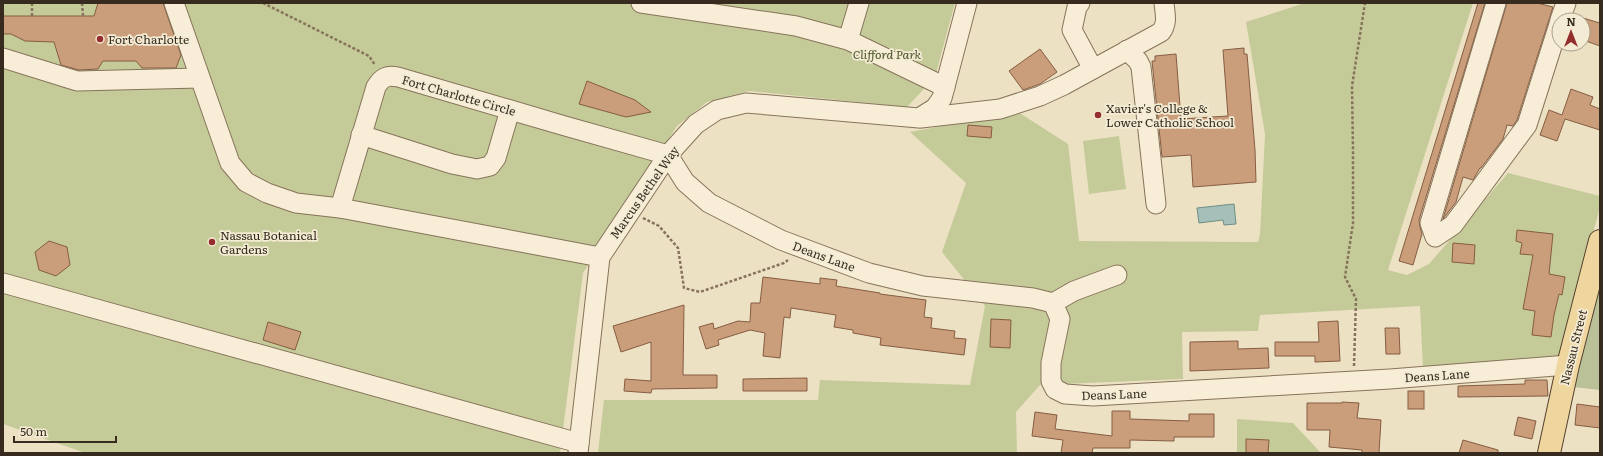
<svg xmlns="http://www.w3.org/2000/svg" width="1603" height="456" viewBox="0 0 1603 456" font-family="Literata,serif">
  <rect width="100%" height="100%" fill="#ede1c4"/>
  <g fill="#c4cb99">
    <path d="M3 3H955L935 77 907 107 749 91 707 102 677 126 583 273 560 453H85L3 424Z"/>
    <path d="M1305 3H1473L1388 270 1407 275 1429 264 1508 173 1600 196V207L1559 359 1423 368 1420 306 1260 315 1258 331 1182 332 1183 379 1040 385 1016 412 1017 453H598L604 400H818L820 380 970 385 985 306 942 252 966 183 910 132 1018 112 1068 144 1079 241 1258 242 1260 234 1265 134 1246 22Z"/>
    <path d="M1119 136 1126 189 1089 194 1083 141Z"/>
    <path d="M1237 419 1293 423 1321 453H1237Z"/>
  </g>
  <path fill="#bac097" d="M1600 283V390L1573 387Z"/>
  <path fill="#a6c0b9" stroke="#6d8e86" d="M1234 204 1236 224 1224 225 1223 220 1199 223 1197 208Z"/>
  <g fill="#ca9d7b" stroke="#855d42">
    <path d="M98 3H163L181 55 176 68H142L136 61H103L98 69 79 70 61 65 54 42 25 41 11 34H3V16H94Z"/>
    <path d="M1478 3H1485L1419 220 1420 227 1422 234 1413 265 1399 261Z"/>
    <path d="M1507 3H1537L1553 7 1517 120 1513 126 1507 125 1503 139 1481 168H1480L1473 180 1463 177 1456 202 1443 219Z"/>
    <path d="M1583 18 1600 23V46L1583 40Z"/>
    <path d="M1244 48V54H1247L1255 150 1256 182 1193 187 1191 155 1162 157 1152 61H1155V56L1176 54 1181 119 1228 116 1223 50Z"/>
    <path d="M1040 49 1057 72 1040 84 1023 90 1009 71Z"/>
    <path d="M587 81 635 100 651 112 626 117 579 104Z"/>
    <path d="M1571 89 1593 97 1590 105 1600 109V130L1565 119 1557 141 1540 135 1549 110 1562 115Z"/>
    <path d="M968 125 992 127 991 138 967 136Z"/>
    <path d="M1517 230 1553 234 1549 274 1565 277 1562 295 1559 294 1554 315 1551 337 1532 335 1535 311 1523 309 1533 255 1520 254 1522 243 1516 241Z"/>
    <path d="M49 241 67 247 70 265 56 276 39 270 35 252Z"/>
    <path d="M1453 243 1475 245 1474 264 1452 262Z"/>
    <path d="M763 277 820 284V278L837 280 836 286 880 293V294L926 300 924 317 932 318 931 328 955 331 954 338 966 339 964 355 880 345 881 338 853 333V330L834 327 836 315 791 308 790 318 784 317 780 358 763 356 765 333 750 330 718 340 719 345 706 349 699 327 713 323 714 329 738 321 750 322 751 303H760Z"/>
    <path d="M684 305 683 375H717V388L652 389 651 393 624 391 625 379 651 381V342L621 352 613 326Z"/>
    <path d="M991 319 1011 320 1010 348 990 347Z"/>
    <path d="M1338 321 1340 361 1315 362V356H1275V342H1319L1318 322Z"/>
    <path d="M268 322 301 332 295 350 263 340Z"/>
    <path d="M1385 328H1399L1400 354H1386Z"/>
    <path d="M1238 341V349L1268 348 1269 368 1190 371V342Z"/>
    <path d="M807 378V391H743V379Z"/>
    <path d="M1525 380H1547L1548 396 1458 397V386L1525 384Z"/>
    <rect x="1408" y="391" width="16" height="18"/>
    <path d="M1342 402 1359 403 1357 418 1381 420 1379 453H1362V450L1329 447 1330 430H1307V403H1342Z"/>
    <path d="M1577 404 1600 407V428L1575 425Z"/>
    <path d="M1112 411H1130V419L1189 421V414H1214V437H1174V441L1130 440V448H1093L1092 453H1061L1063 440 1032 436 1035 412 1057 415 1055 429 1112 436Z"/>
    <path d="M1518 417 1536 421 1532 439 1514 435Z"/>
    <path d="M1246 439 1269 440 1268 453H1246Z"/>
    <path d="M1463 440 1498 450V453H1459Z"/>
  </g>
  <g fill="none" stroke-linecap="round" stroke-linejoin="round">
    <defs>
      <g id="minor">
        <path d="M174 3 230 163 246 182 267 193 296 203 340 208 600 257"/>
        <path d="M641 3 796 26 848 40 945 87"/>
        <path d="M1080 3 1077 7 1072 30 1093 69"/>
        <path d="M1496 3 1430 223 1435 237 1453 225 1527 125 1559 24"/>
        <path d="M1560 20 1566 3"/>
        <path d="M848 40 859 3"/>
        <path d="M1127 50 1138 61 1141 67 1156 204"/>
        <path d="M3 58 77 81 199 78"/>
        <path d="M921 118 1000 109 1040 96 1064 85 1161 32C1168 23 1165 14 1164 3"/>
        <path d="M361 135 452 164 477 169 490 166 496 158 510 110"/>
        <path d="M340 208 376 87C382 77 387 75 398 77L565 126 668 155 685 182 709 203 781 240 869 273 923 286 1033 298 1053 303 1060 319 1051 363V381L1055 389 1065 394 1093 396 1390 379 1568 365"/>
        <path d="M3 283 579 443"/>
        <path d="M1053 303 1074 291 1117 275"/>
        <path d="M578 453 600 257 668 155 696 124 717 110 746 103 919 118 935 108 942 98 967 3"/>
      </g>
      <path id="major" d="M1549 453 1568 365 1600 241"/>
    </defs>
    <use href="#minor" stroke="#87735b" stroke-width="21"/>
    <use href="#major" stroke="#55412f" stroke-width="24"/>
    <g stroke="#87735b" stroke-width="2.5" stroke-dasharray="3 2" stroke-linecap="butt">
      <path d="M32 3V16"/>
      <path d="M82 3 83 16"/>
      <path d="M263 3 369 56 375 65"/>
      <path d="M643 218 659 226 678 248 684 288 700 292 784 263 788 260"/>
      <path d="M1354 366 1356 299 1345 277 1353 223V151L1352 86 1365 3"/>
    </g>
    <use href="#minor" stroke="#f8eed7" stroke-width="19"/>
    <use href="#major" stroke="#efd69e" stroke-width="22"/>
  </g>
  <g fill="#942d2d" stroke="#f4ebd4" stroke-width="1.5">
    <circle cx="100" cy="39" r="4"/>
    <circle cx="1098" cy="115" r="4"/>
    <circle cx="212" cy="242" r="4"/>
  </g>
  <g text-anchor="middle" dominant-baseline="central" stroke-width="3.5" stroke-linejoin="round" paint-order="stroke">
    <g font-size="12" fill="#372b1f" stroke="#f4ebd4" text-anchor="start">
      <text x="108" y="39">Fort Charlotte</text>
      <text x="1106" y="108">Xavier's College &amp;<tspan x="1106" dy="14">Lower Catholic School</tspan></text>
      <text x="220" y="235">Nassau Botanical<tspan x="220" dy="14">Gardens</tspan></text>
    </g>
    <g font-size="12" font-style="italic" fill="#475326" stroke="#f4ebd4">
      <text x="887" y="54">Clifford Park</text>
    </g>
    <g font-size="12" fill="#372b1f" stroke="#f4ebd4">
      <text transform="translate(459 95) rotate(16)">Fort Charlotte Circle</text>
      <text transform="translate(644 192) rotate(-55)">Marcus Bethel Way</text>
      <text transform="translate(824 256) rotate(20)">Deans Lane</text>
      <text transform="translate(1573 347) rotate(-76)">Nassau Street</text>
      <text transform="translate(1437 375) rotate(-4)">Deans Lane</text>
      <text transform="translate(1114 394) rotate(-2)">Deans Lane</text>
    </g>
  </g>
  <rect width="1603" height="456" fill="none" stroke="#372b1f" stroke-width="8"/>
  <g transform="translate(1571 32)"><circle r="19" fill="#f4ebd4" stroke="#a89e8c"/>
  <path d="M0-3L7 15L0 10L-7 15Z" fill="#942d2d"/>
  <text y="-6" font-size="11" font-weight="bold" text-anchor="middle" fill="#372b1f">N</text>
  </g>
  <path d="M14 436v6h102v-6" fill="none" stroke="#372b1f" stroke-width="2"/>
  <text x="20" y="436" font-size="12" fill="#372b1f" stroke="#f4ebd4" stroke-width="3" paint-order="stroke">50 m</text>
</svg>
